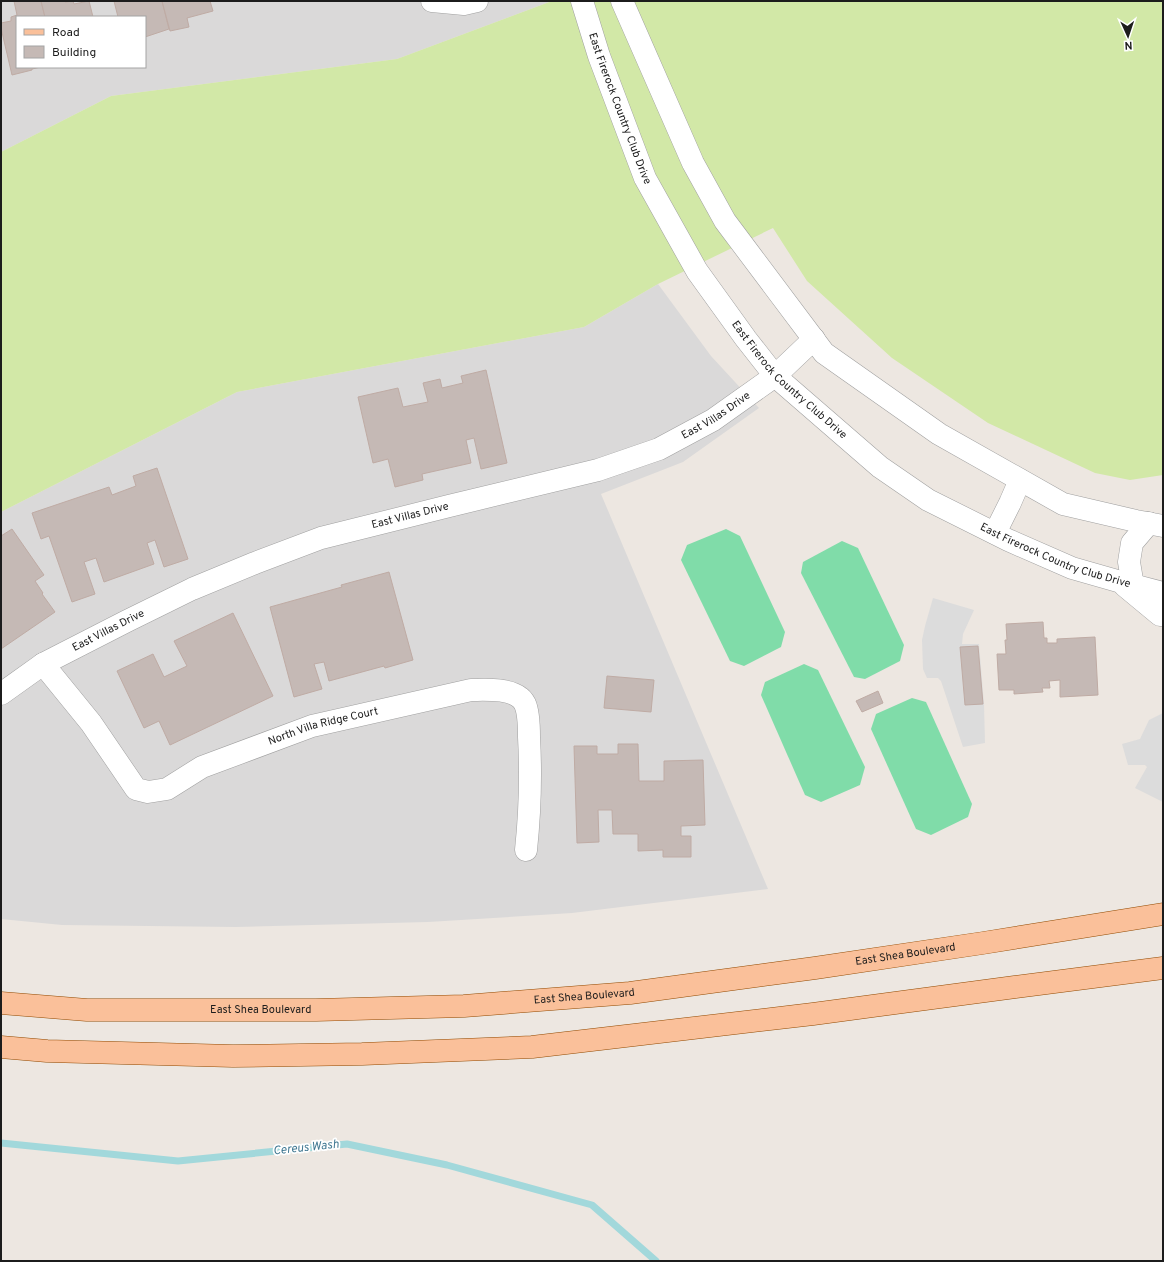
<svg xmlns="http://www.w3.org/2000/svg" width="1164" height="1262" viewBox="0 0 1164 1262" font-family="Overpass,sans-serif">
  <rect width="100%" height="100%" fill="#ede7e1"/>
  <g fill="#dad9d9" fill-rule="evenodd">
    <path d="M1 1H552L397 59 111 96 1 152ZM17 17H145V67H17Z"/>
    <path d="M658 284 711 356 759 408 683 462 601 494 768 889 572 913 428 922 236 927 62 925 1 919V512L237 392 584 327Z"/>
  </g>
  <path fill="#d2e8a7" d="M552 1H1163V475L1130 480 1095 473 988 423 892 358 807 281 773 228 658 284 584 327 237 392 1 512V152L111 96 397 59Z"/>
  <g fill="#80dca9">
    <path d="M726 529 740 536 785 632 781 647 744 666 730 661 681 560 687 545Z"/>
    <path d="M842 541 858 548 904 645 900 661 865 679 854 677 801 573 803 562Z"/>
    <path d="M804 664 818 670 865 767 860 785 821 802 805 795 761 695 765 682Z"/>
    <path d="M912 698 926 702 972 804 968 817 931 835 916 829 871 729 876 714Z"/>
  </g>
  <g fill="#dcdcdc">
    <path d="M933 598 974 610 963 634 962 644H979L984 704 985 743 963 747 941 681 938 678H927L923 669 922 640 925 626Z"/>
    <path d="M1163 713V802L1135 788 1147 767 1145 765H1128L1122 744 1140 739 1149 720Z"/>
  </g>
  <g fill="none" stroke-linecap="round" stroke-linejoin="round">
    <path stroke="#a2d8db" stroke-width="7" d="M1 1143 178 1161 347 1144 447 1165 592 1205 656 1261"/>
  </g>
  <g fill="#c5b9b5" stroke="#bfaba4">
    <path d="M14 1H41L45 17H17V67H41L32 69V70L12 75 1 28V23L11 21V17L17 15Z"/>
    <path d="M41 1H65V2L73 1 74 4 89 1 93 17H45Z"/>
    <path d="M114 1H162L169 29 145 37V17H118Z"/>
    <path d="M162 1H210L213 11 187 18 189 27 170 31Z"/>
    <path d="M486 370 507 463 481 469 474 438 466 440 471 463 422 474 423 480 395 487 388 459 373 463 358 397 398 388 403 407 428 402 423 383 440 379 442 388 463 383 461 376Z"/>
    <path d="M157 468 188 559 164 567 155 540 147 543 154 564 104 582 96 558 84 562 95 594 72 602 49 536 41 539 32 513 109 487 112 495 136 486 133 476Z"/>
    <path d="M12 529 44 575 35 581 43 593 42 594 55 612 1 649V536Z"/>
    <path d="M389 572 413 660 385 668 384 666 329 681 324 662 314 664 322 689 294 697 270 607 342 587 341 585Z"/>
    <path d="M233 613 273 696 170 745 159 721 144 728 117 671 153 654 164 677 187 666 174 641Z"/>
    <path d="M1043 622 1044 638H1047V643H1057V639L1095 637 1098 695 1060 697V680L1049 681 1050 688H1042L1043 692 1014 694V690H999L997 654H1006L1005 640H1007L1006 624Z"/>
    <path d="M978 646 983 704 965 705 960 647Z"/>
    <path d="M607 676 654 680 651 712 604 708Z"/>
    <path d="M878 691 883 703 862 712 856 701Z"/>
    <path d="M618 744H638L639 781H664V761L703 760 705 825 681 826V836H691V857H663V850L638 851V834H613L612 810H598L599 842 577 843 574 746H597V754H618Z"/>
  </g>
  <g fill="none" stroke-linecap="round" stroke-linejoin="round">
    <defs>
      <g id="minor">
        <path d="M432 1 464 4 477 1"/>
        <path id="s1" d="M582 1 599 56 645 178 697 271 746 339 775 376 880 467 928 500 1008 540 1072 568 1121 582 1163 593"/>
        <path d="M622 1 693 163 725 221 824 353 939 434 1063 504 1136 521 1163 526"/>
        <path d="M995 533 1010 503 1020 480"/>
        <path d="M1125 586 1160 615H1163"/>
        <path d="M1133 586 1129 562 1132 543 1149 523"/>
        <path id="s2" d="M43 664 91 723 136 789 148 792 167 789 202 767 312 726 471 690C484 690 508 688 519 697 521 698 524 702 525 704 529 713 529 727 529 737 531 774 530 812 526 850"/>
        <path id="s3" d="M1 694 43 664 127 621 192 589 255 563 321 538 449 506 598 470 659 449 713 420 775 376 814 339"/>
      </g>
      <g id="primary">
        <path id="s4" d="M1 1003 87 1010H316L464 1006 630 993 815 968 983 943 1163 914"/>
        <path d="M1 1047 47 1051 233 1056 362 1054 532 1047 813 1014 1015 987 1163 968"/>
      </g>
    </defs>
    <use href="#minor" stroke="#a0a0a0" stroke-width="23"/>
    <use href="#primary" stroke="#924a02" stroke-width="23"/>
    <use href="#minor" stroke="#fff" stroke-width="22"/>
    <use href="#primary" stroke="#fac09a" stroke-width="22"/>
  </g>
  <g text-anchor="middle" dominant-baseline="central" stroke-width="3.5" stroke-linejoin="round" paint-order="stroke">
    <g font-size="11" fill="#1c1c1c" stroke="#fff">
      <text stroke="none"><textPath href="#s1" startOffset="114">East Firerock Country Club Drive</textPath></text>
      <text stroke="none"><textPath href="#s1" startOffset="438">East Firerock Country Club Drive</textPath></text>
      <text stroke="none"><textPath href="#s3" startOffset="773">East Villas Drive</textPath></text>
      <text stroke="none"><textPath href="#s3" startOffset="449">East Villas Drive</textPath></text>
      <text stroke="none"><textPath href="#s1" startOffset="762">East Firerock Country Club Drive</textPath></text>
      <text stroke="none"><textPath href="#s3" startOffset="125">East Villas Drive</textPath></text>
      <text stroke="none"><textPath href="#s2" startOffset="357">North Villa Ridge Court</textPath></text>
      <text stroke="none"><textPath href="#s4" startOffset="908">East Shea Boulevard</textPath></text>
      <text stroke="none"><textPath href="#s4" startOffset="584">East Shea Boulevard</textPath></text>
      <text stroke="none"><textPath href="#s4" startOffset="260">East Shea Boulevard</textPath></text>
    </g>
    <g font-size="12" font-style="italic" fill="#417892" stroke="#fff">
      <text transform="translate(306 1148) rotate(-6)">Cereus Wash</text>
    </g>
  </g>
  <rect width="1164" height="1262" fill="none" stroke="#1c1c1c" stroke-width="4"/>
  <rect x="16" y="16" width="130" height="52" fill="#ffffff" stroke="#a4a4a4"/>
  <rect x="24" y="29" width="20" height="6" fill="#fac09a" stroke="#a4a4a4"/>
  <text x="52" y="36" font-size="12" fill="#1c1c1c">Road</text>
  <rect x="24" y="46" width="20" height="12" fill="#c5b9b5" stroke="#a4a4a4"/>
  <text x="52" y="56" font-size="12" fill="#1c1c1c">Building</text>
  <g transform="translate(1128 36) rotate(177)" stroke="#ffffff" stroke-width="3" paint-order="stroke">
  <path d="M0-3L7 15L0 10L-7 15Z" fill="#1c1c1c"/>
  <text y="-6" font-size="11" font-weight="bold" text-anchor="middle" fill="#1c1c1c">N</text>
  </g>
</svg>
